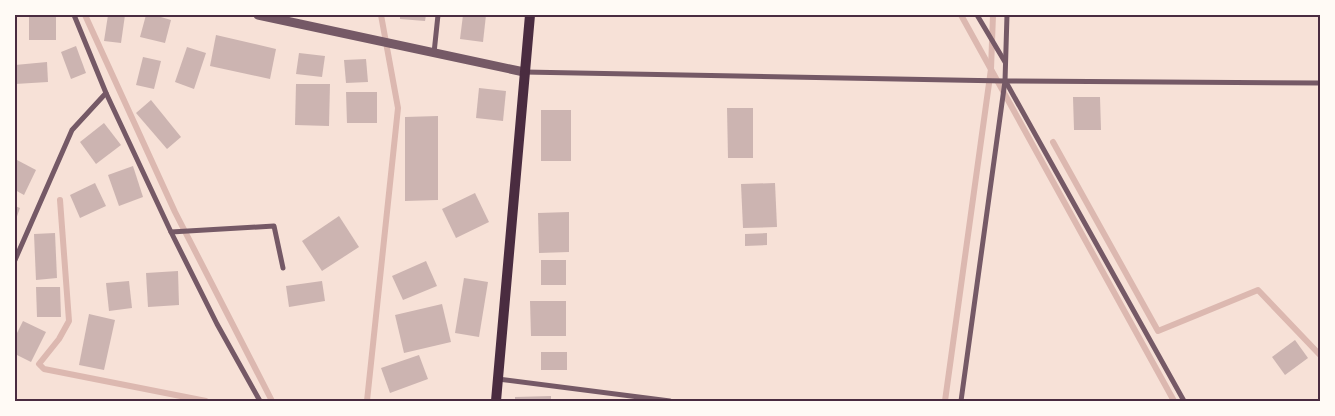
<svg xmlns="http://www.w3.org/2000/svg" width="1335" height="416" viewBox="0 0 1335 416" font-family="Ubuntu,sans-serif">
  <rect width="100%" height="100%" fill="#f7e1d7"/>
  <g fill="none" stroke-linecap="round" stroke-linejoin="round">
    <g stroke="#dcb8b0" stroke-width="6">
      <path d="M85 15 175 212 272 401"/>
      <path d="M961 15 1174 401"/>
      <path d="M1053 142 1158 331 1258 290 1320 355"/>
      <path d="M60 200 69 321 59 339 39 364 44 369 206 401"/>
      <path d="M367 401 398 108 381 15"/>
      <path d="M945 401 991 69 993 15"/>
    </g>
  </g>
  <g fill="#ccb4b1">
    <rect x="29" y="15" width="27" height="25"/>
    <path d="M108 15H125L121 43 104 41Z"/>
    <path d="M146 15H154L171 20 165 43 140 37Z"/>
    <path d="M400 15H426L425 21 400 19Z"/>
    <path d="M463 15H486L483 42 460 39Z"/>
    <path d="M216 35 276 49 270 79 210 66Z"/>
    <path d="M76 46 86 73 71 79 61 52Z"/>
    <path d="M187 47 206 53 194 89 175 82Z"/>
    <path d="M299 53 325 56 322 77 296 74Z"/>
    <path d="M143 57 161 61 154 89 136 85Z"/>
    <path d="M366 59 368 82 346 83 344 60Z"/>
    <path d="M47 62 48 82 15 84V65Z"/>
    <path d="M296 84H330L329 126 295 125Z"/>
    <path d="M479 88 506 91 503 121 476 118Z"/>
    <path d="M346 92H377V123H347Z"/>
    <path d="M1073 97H1100L1101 130H1074Z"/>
    <path d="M151 100 181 137 167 149 136 113Z"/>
    <path d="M727 108H753V158H728Z"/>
    <rect x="541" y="110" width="30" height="51"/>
    <path d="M438 116V200L405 201V117Z"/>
    <path d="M104 123 121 145 96 164 80 142Z"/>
    <path d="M17 160 36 170 24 195 15 190V165Z"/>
    <path d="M133 166 143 197 119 206 108 175Z"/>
    <path d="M95 183 106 206 80 218 70 195Z"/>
    <path d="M775 183 777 227 743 228 741 184Z"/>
    <path d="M475 193 489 222 456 238 442 209Z"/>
    <path d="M15 206 20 208 15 222Z"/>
    <path d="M569 212V252L539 253 538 213Z"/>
    <path d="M339 216 359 247 322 271 302 241Z"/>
    <path d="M55 233 57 278 36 280 34 234Z"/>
    <path d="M767 233V245L745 246V234Z"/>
    <rect x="541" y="260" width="25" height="25"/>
    <path d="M426 261 437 286 403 300 392 276Z"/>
    <path d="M178 271 179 305 148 307 146 273Z"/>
    <path d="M464 278 488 282 479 337 455 333Z"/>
    <path d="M129 281 132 308 109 311 106 283Z"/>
    <path d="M322 281 325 301 289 307 286 286Z"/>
    <path d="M36 287H60L61 317H37Z"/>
    <path d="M530 301H566V336H531Z"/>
    <path d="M442 304 451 342 404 353 395 315Z"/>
    <path d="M89 314 115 320 104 370 79 365Z"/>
    <path d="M23 321 46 332 31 362 15 354V337Z"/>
    <path d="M1295 340 1308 358 1285 375 1272 357Z"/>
    <rect x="541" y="352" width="26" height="18"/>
    <path d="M419 355 428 379 390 393 381 368Z"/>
    <path d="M551 396V401H515V397Z"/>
  </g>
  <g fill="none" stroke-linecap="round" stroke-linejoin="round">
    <g stroke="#755966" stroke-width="5">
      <path d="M74 15 106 93 171 232 217 324 260 401"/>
      <path d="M977 15 1005 62"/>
      <path d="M434 53 438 15"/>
      <path d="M524 72 1005 81 1320 83"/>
      <path d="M1006 82 1184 401"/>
      <path d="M171 232 274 226 283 268"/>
      <path d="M15 260 72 130 106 93"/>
      <path d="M498 379 670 401"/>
      <path d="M961 401 1005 81 1007 15"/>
    </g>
    <path stroke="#755966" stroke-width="9" d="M258 15 524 72"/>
    <path stroke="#4a2c40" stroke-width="10" d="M496 401 530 15"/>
  </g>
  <rect width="1335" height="416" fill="none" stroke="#fffaf5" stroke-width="32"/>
  <rect x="16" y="16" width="1303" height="384" fill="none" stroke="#4a2c40" stroke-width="2"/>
</svg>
